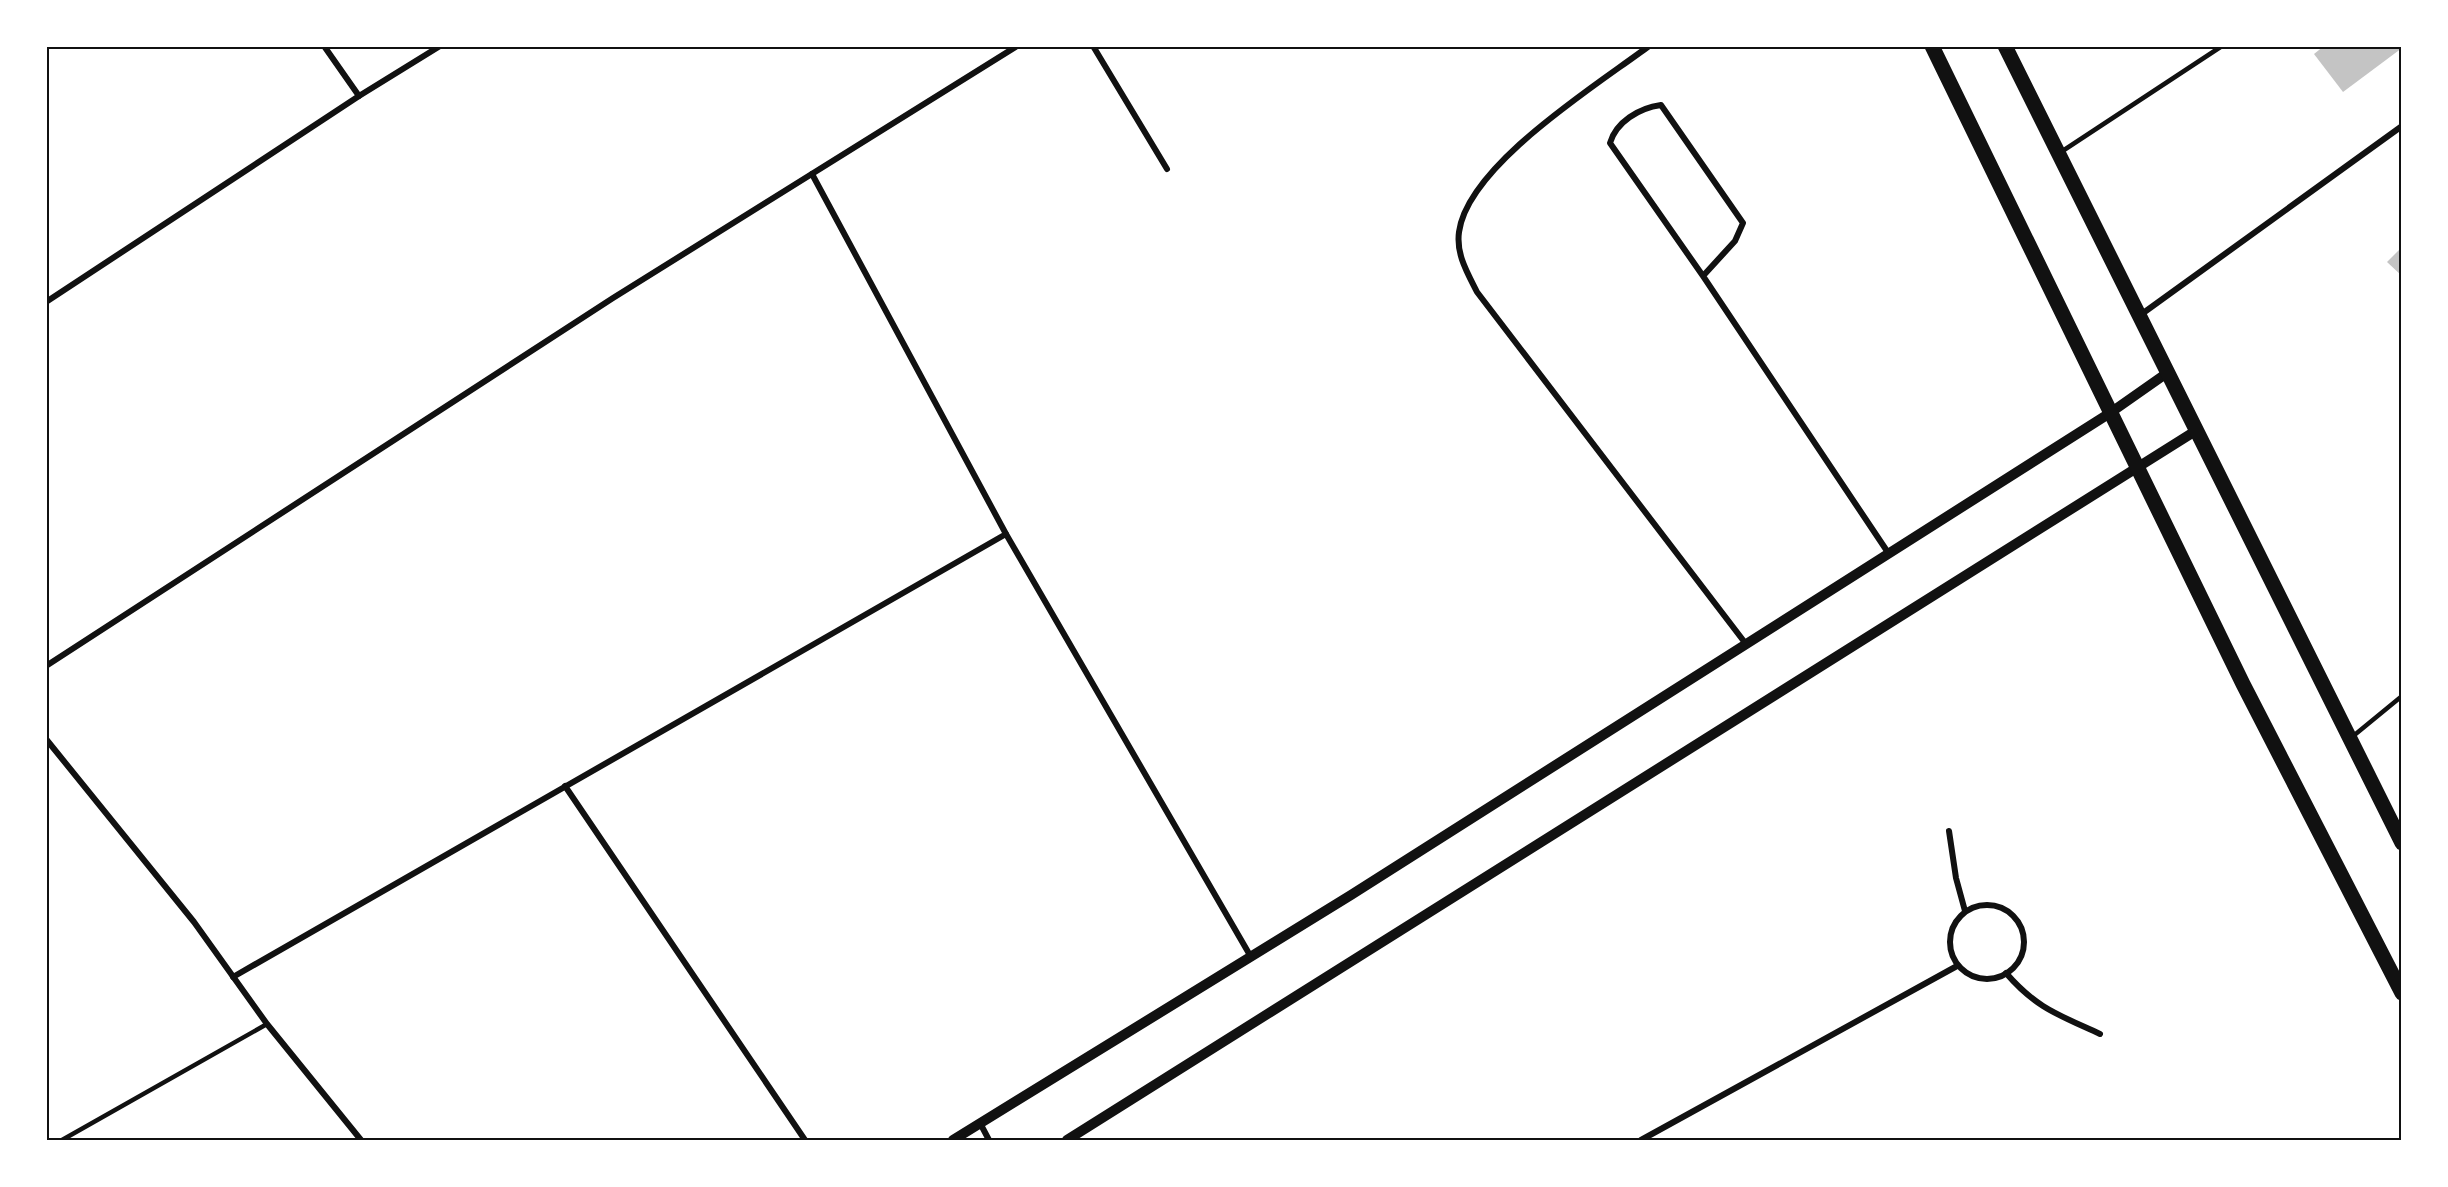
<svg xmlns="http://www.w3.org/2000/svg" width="2448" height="1187" viewBox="0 0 2448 1187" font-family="'Source Sans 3',sans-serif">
  <rect width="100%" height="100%" fill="#fff"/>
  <g fill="#c4c4c4">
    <path d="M2324 46H2402V48L2343 92 2314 54Z"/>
    <path d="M2402 247V276L2387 262Z"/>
  </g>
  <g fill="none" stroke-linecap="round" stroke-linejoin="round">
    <g stroke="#111" stroke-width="4.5">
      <path d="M2061 152 2222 46"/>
      <path d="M2352 737 2402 696"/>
      <path d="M62 1140 267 1024"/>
    </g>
    <g stroke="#111" stroke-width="6">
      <path d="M324 46 359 96"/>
      <path d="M1093 46 1167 169"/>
      <path d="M1649 46C1597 85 1468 165 1459 232 1456 254 1467 272 1477 292L1746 644"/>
      <path d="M812 174 1006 534 1251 957"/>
      <path d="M1703 276 1735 241 1743 223 1661 105C1639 108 1616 122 1610 143L1703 276 1889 554"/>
      <path d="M46 302 359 96 440 46"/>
      <path d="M2139 316 2402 126"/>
      <path d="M46 666 613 298 1017 46"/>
      <path d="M46 739 194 922 267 1024 361 1140"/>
      <path d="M565 786 805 1140"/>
      <path d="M1949 831 1956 878 1965 911"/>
      <circle cx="1987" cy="942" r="37"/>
      <path d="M2006 973C2036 1008 2059 1015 2100 1034"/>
      <path d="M233 977 1006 534"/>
      <path d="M980 1123 989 1140"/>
      <path d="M1641 1140 1957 966"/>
    </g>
    <g stroke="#111" stroke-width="10">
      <path d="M953 1140 1351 895 2110 413 2167 373"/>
      <path d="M1067 1140 2197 430"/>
    </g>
    <g stroke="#111" stroke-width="15">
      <path d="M1932 46 2243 684 2402 993"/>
      <path d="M2005 46 2402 843"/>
    </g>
  </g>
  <rect width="2448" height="1187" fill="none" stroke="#ffffff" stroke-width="96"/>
  <rect x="48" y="48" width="2352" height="1091" fill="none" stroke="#111" stroke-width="2"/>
</svg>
